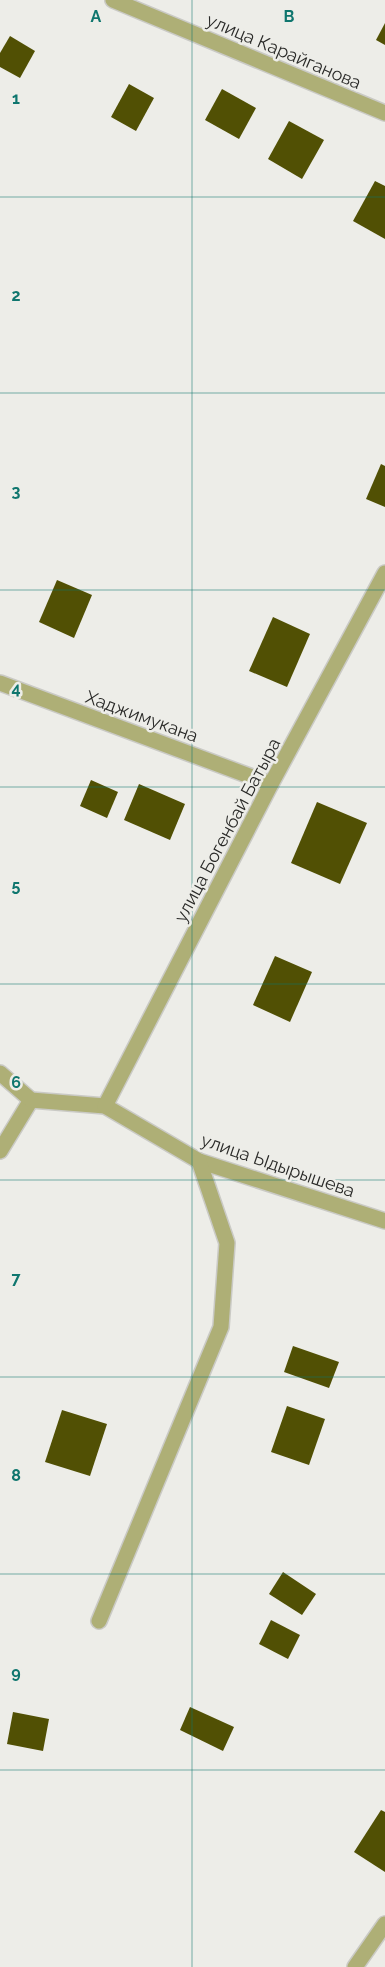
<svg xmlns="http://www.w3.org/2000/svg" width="385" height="1967" viewBox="0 0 385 1967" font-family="Raleway,sans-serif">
  <rect width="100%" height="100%" fill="#edede8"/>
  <g fill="#515004">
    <path d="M385 23V45L376 40Z"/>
    <path d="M10 36 35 51 20 78 0 67V53Z"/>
    <path d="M129 84 154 98 136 131 111 117Z"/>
    <path d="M222 89 256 108 239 139 205 120Z"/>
    <path d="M289 121 324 140 302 179 268 159Z"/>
    <path d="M375 181 385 186V239L353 221Z"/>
    <path d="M381 464 385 466V507L366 499Z"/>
    <path d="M57 580 92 595 74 638 39 622Z"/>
    <path d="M273 617 310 634 287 687 249 671Z"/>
    <path d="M91 780 118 792 107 818 80 806Z"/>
    <path d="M139 784 185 804 170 840 124 820Z"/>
    <path d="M317 802 367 823 340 884 291 863Z"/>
    <path d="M275 956 312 972 290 1022 253 1005Z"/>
    <path d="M293 1346 339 1362 329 1388 284 1372Z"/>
    <path d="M287 1406 325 1419 309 1465 271 1452Z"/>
    <path d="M62 1410 107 1424 90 1476 45 1462Z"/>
    <path d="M283 1572 316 1594 302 1615 269 1594Z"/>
    <path d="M271 1620 300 1635 288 1659 259 1644Z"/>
    <path d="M190 1707 234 1727 223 1751 180 1730Z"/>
    <path d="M13 1712 49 1719 43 1751 7 1744Z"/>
    <path d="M381 1810 385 1812V1872L354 1852Z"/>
  </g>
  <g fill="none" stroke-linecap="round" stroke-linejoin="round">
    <defs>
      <path id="service" d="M0 1151 31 1100"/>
      <g id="minor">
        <path d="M113 0 385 113"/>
        <path d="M0 683 271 784"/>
        <path d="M0 1073 31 1100 105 1106 199 1161 385 1221"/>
        <path d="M105 1106 271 784 385 573"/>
        <path d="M99 1621 221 1327 227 1243 199 1161"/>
        <path d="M355 1967 385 1924"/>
      </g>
    </defs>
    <use href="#service" stroke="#cacac5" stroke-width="18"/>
    <use href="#minor" stroke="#cacac5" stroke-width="18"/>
    <use href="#service" stroke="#aeaf76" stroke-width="15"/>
    <use href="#minor" stroke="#aeaf76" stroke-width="15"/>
  </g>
  <path fill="none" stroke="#0f766e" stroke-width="1" stroke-opacity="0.55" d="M192 0V1967M0 197H385M0 393H385M0 590H385M0 787H385M0 984H385M0 1180H385M0 1377H385M0 1574H385M0 1770H385"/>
  <g text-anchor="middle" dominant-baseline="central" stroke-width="5" stroke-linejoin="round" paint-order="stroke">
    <g font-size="18" fill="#2a2a28" stroke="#edede8">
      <text transform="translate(284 51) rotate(23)">улица Карайганова</text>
      <text transform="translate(142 716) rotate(20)">Хаджимукана</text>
      <text transform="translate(227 830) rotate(-62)">улица Богенбай Батыра</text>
      <text transform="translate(278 1165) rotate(19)">улица Ыдырышева</text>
    </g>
  </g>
  <g font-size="16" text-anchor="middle" font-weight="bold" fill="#0f766e" stroke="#edede8" stroke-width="5" stroke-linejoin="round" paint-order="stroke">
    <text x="96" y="22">A</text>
    <text x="289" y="22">B</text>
    <text x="16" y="104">1</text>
    <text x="16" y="301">2</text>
    <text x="16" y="497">3</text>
    <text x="16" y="694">4</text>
    <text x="16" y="891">5</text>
    <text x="16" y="1088">6</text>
    <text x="16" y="1284">7</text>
    <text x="16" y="1481">8</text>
    <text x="16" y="1678">9</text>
  </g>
</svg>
